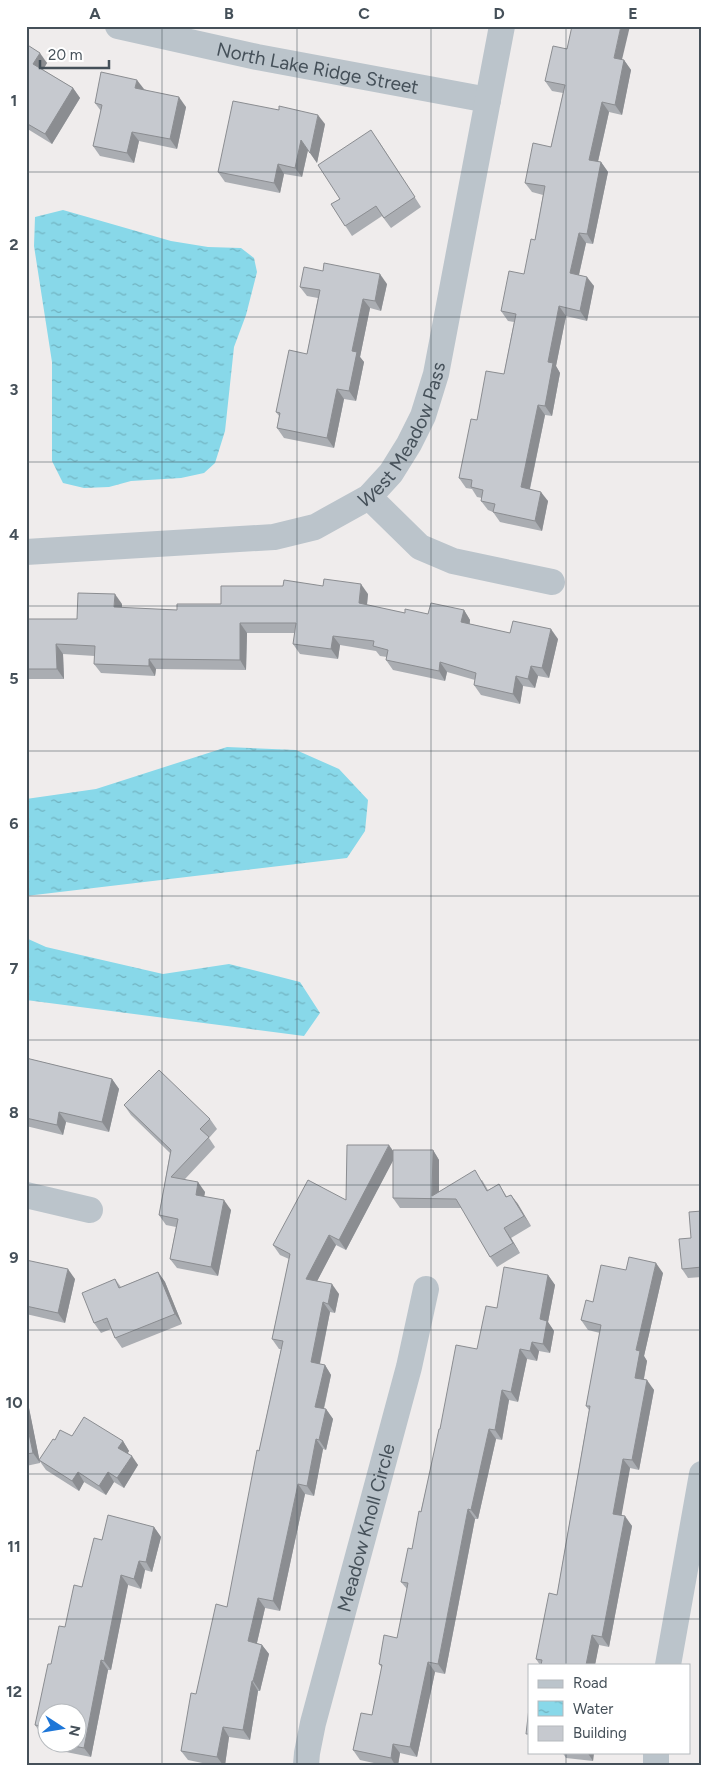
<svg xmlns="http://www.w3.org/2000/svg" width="728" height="1791" viewBox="0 0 728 1791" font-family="Figtree,sans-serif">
  <defs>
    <pattern id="water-ripples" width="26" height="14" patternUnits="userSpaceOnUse" patternTransform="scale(1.25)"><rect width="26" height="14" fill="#88d8e9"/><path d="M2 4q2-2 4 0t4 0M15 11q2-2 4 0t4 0" fill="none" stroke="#71b2c0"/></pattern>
  </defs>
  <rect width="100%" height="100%" fill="#efecec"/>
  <g fill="url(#water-ripples)">
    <path d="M63 210 171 241 208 247 241 248 254 258 257 272 246 315 234 347 225 431 215 463 204 473 181 478 131 481 109 487 84 488 63 483 52 461V362L34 246 35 217Z"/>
    <path d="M227 747 296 750 339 769 368 800 365 831 347 858 26 896V799L96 789Z"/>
    <path d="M26 938 46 947 163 974 229 964 300 982 320 1013 304 1036 26 1000Z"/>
  </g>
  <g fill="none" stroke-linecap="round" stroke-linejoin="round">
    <g stroke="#bbc4cb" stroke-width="26">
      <path id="s1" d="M118 26 257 57 488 100"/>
      <path d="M369 497 420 547 453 561 552 582"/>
      <path id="s2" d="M26 552 274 537 315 527 369 497 391 473 409 444 423 416 436 374 502 26"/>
      <path d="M26 1195 90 1210"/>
      <path d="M668 1665 702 1474"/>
      <path d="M656 1752V1765"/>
      <path id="s3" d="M306 1765 307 1753 313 1723 409 1367 426 1289"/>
    </g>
  </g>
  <g fill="#aaadb2">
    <path d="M26 44 47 63 43 70 73 88 80 98 52 144 26 128Z"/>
    <path d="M622 60H624L631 70 622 115 609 112 598 162H601L608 172 593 244 586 243 579 275 594 286 587 321 566 316 556 366 560 373 552 416 545 415 530 489 548 501 542 531 500 522 493 512 488 510 481 501 482 498 477 497 472 489 466 488 459 478 477 420 504 374 514 322 508 321 501 311 524 274 535 240 543 195 532 192 525 183 551 147 563 93 552 91 545 81Z"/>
    <path d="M144 89 186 107 177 149 139 141 134 163 100 156 93 146 101 111 95 103Z"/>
    <path d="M325 124 317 163 308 150 302 177 284 174 280 193 225 182 218 172Z"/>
    <path d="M378 140 421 207 391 228 382 216 352 236 331 204 340 199Z"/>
    <path d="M387 284 381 311 370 308 360 357 364 362 356 401 344 399 334 448 284 438 277 428 279 416 276 412 307 354 318 298 307 296 300 287Z"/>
    <path d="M368 594 367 605 405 613 428 614 464 610 470 620V624L510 633 558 639 549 678 538 676 535 688 523 686 520 704 481 695 474 685 475 680 447 672 445 681 393 670 386 660 387 657 380 656 376 651 340 645 338 659 300 654 293 644 295 633H247L246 670 156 669 155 676 101 673 94 664 95 656 63 654 64 679H26V619H77L122 604V608L177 610 221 604Z"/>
    <path d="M26 1058 112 1079 119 1089 109 1132 66 1122 63 1135 26 1126Z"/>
    <path d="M124 1105 210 1119 217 1129 209 1138 215 1147 185 1179 205 1192 204 1196 231 1210 218 1276 177 1268 170 1259 176 1227 166 1225 159 1215 170 1153 131 1115Z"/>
    <path d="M433 1150 439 1160V1192L482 1180 488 1190 499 1184 507 1197 511 1195 531 1226 511 1238 520 1253 497 1267 490 1257 462 1208H400L393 1198V1160L346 1250 336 1245 317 1281 339 1294 335 1313 330 1312 320 1364 325 1365 331 1375 324 1409H326L333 1419 326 1450 323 1449 314 1496 305 1494 280 1611 265 1608 257 1643 262 1645 269 1654 260 1691H258L250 1740 229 1737 225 1765H212L188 1760 181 1751 196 1694 227 1607 259 1451 281 1349H279L272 1339 289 1259 280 1255 273 1245 346 1200 393 1151Z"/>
    <path d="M702 1211V1277L688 1278 682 1269Z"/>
    <path d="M26 1260 75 1279 65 1323 26 1314Z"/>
    <path d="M626 1270 663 1273 644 1356 647 1361 644 1379 654 1390 639 1470 630 1468 621 1515 632 1526 609 1647 599 1645 595 1665H540L536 1659 557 1595 589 1410 586 1406 600 1333 588 1330 581 1320 593 1302Z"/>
    <path d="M158 1272 165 1282 182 1324 122 1348 115 1338 111 1329 101 1333 94 1323 115 1279 121 1287Z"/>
    <path d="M548 1275 555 1285 548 1322 554 1331 550 1353 539 1351 537 1361 527 1359 518 1402 509 1400 502 1440 496 1439 478 1519H475L445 1674 435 1672 417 1757 400 1753 398 1765H383L360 1760 353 1750 372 1715 382 1668 379 1664 397 1638 407 1589 401 1582 412 1549 440 1429 497 1308Z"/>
    <path d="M26 1404 29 1408 40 1463 26 1466Z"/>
    <path d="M72 1436 123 1441 129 1451 128 1453 138 1465 124 1488 114 1482 106 1495 84 1482 79 1491 46 1470 39 1460 55 1440Z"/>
    <path d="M154 1527 161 1537 152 1572 145 1570 141 1589 128 1585 111 1670H108L91 1757 56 1750 51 1744H78L48 1714V1736L42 1735 35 1725 51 1664 82 1587 102 1540Z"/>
    <path d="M562 1752H594L593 1761 566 1758Z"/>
  </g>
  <g fill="#8b8d91">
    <path d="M621 26H630L620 68 614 58Z"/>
    <path d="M40 53 47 63 40 74 33 64Z"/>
    <path d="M624 60 631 70 622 115 615 105Z"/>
    <path d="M137 80 144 89 142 98 135 88Z"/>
    <path d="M73 88 80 98 52 144 45 134Z"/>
    <path d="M179 97 186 107 177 149 170 139Z"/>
    <path d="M602 102 609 112 596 170 589 160Z"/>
    <path d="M318 115 325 124 317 163 310 153Z"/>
    <path d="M132 132 139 141 134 163 127 153Z"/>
    <path d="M301 140 308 150 302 177 295 168Z"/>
    <path d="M601 162 608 172 593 244 587 234Z"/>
    <path d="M278 164 284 174 280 193 274 183Z"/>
    <path d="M579 233 586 243 577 283 570 273Z"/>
    <path d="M380 274 387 284 381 311 375 301Z"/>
    <path d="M587 277 594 286 587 321 580 311Z"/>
    <path d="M363 299 370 308 360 357 364 362 356 401 349 391 352 351Z"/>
    <path d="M559 306 566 316 556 366 560 373 552 416 545 406 548 362Z"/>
    <path d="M337 389 344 399 334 448 327 438Z"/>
    <path d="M538 405 545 415 528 497 521 487Z"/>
    <path d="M541 492 548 501 542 531 535 521Z"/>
    <path d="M361 584 368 594 366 613 359 603Z"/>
    <path d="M115 594 122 604 121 617 114 607Z"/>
    <path d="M464 610 470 620 468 631 461 622Z"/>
    <path d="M240 623 247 633 246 670 240 660Z"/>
    <path d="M551 629 558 639 549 678 542 668Z"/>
    <path d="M333 636 340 645 338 659 331 649Z"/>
    <path d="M56 644 63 654 64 679 57 669Z"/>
    <path d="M149 659 156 669 155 676 149 666Z"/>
    <path d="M440 662 447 672 445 681 439 671Z"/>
    <path d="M531 666 538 676 535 688 528 679Z"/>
    <path d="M516 676 523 686 520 704 513 694Z"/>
    <path d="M112 1079 119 1089 109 1132 102 1122Z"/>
    <path d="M59 1112 66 1122 63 1135 57 1125Z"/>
    <path d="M389 1145 396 1155 346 1250 339 1240Z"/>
    <path d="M433 1150 439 1160V1198L432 1196Z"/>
    <path d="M198 1182 205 1192 203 1204 196 1195Z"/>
    <path d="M511 1195 518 1204 531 1226 524 1216Z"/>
    <path d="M224 1200 231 1210 218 1276 211 1267Z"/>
    <path d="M504 1228 511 1238 520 1253 513 1243Z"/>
    <path d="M329 1235 336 1245 313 1289 306 1279Z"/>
    <path d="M656 1263 663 1273 644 1356 647 1361 642 1388 635 1378 636 1350Z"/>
    <path d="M68 1269 75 1279 65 1323 58 1313Z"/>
    <path d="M158 1272 165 1282 182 1324 175 1314Z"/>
    <path d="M548 1275 555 1285 548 1322 554 1331 550 1353 543 1344 540 1319Z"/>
    <path d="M332 1284 339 1294 335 1313 328 1304Z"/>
    <path d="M323 1302 330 1312 318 1372 311 1362Z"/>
    <path d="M532 1342 539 1351 537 1361 530 1351Z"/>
    <path d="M520 1349 527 1359 518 1402 511 1392Z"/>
    <path d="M325 1365 331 1375 322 1416 315 1407Z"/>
    <path d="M647 1380 654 1390 639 1470 632 1460Z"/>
    <path d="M502 1390 509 1400 502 1440 495 1430Z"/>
    <path d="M26 1404 29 1408 40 1463 33 1453 26 1419Z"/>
    <path d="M326 1409 333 1419 326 1450 319 1440Z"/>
    <path d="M489 1429 496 1439 478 1519 471 1510Z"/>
    <path d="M316 1439 323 1449 314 1496 307 1486Z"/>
    <path d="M123 1441 129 1451 125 1457 118 1448Z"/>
    <path d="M132 1456 138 1465 124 1488 117 1478Z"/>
    <path d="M623 1459 630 1468 620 1524 613 1514Z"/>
    <path d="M78 1472 84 1482 79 1491 72 1481Z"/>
    <path d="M108 1472 114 1482 106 1495 99 1486Z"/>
    <path d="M298 1484 305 1494 280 1611 273 1601Z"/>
    <path d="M468 1509 475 1519 445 1674 438 1664Z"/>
    <path d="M625 1516 632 1526 609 1647 602 1637Z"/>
    <path d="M154 1527 161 1537 152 1572 146 1562Z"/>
    <path d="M139 1561 145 1570 141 1589 134 1579Z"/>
    <path d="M121 1575 128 1585 111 1670 104 1661Z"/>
    <path d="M258 1598 265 1608 255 1651 248 1641Z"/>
    <path d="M592 1635 599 1645 595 1665H586Z"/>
    <path d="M262 1645 269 1654 260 1691 253 1681Z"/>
    <path d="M101 1660 108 1670 91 1757 84 1748Z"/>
    <path d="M428 1662 435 1672 417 1757 410 1747Z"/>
    <path d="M252 1681 258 1691 250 1740 243 1730Z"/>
    <path d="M223 1727 229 1737 225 1765H223L217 1757Z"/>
    <path d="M393 1744 400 1753 398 1765H395L391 1758Z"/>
    <path d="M587 1752H594L593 1761Z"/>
  </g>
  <g fill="#c6c9cf" stroke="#8b8d91">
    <path d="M572 26H621L614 58 624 60 615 105 602 102 589 160 601 162 587 234 579 233 570 273 587 277 580 311 559 306 548 362 553 363 545 406 538 405 521 487 541 492 535 521 493 512 495 504 481 501 483 490 471 487 472 480 459 478 471 419 477 420 486 371 504 374 516 314 501 311 509 271 524 274 531 239 535 240 545 186 525 183 533 143 551 147 565 85 545 81 553 46 567 49Z"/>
    <path d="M26 44 40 53 33 64 73 88 45 134 26 123Z"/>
    <path d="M101 72 137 80 135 88 179 97 170 139 132 132 127 153 93 146 102 105 95 103Z"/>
    <path d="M233 101 279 110V106L318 115 310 153 301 140 295 168 278 164 274 183 218 172Z"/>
    <path d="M371 130 415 197 384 218 376 206 345 226 331 204 340 199 318 165Z"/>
    <path d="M324 263 380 274 375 301 363 299 352 351 357 352 349 391 337 389 327 438 277 428 280 413 276 412 289 350 307 354 320 290 300 287 304 267 323 271Z"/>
    <path d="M324 579 361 584 359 603 405 613V609L428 614 431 603 464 610 461 622 510 633 513 621 551 629 542 668 531 666 528 679 516 676 513 694 474 685 476 673 440 662 439 671 386 660 388 650 373 646 374 641 333 636 331 649 293 644 296 623H240V660L149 659V666L94 664 95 646 56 644 57 669H26V619H77L78 593 115 594 114 607 177 610V604H221V586H283L284 580 323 586Z"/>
    <path d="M26 1058 112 1079 102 1122 59 1112 57 1125 26 1118Z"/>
    <path d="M159 1070 210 1119 200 1129 209 1137 171 1177 198 1182 196 1195 224 1200 211 1267 170 1259 178 1219 159 1215 171 1150 124 1105Z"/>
    <path d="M347 1145H389L339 1240 329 1235 306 1279 332 1284 328 1304 323 1302 311 1362 325 1365 315 1407 326 1409 319 1440 316 1439 307 1486 298 1484 273 1601 258 1598 248 1641 262 1645 253 1681H252L243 1730 223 1727 217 1757 181 1751 191 1693 196 1694 216 1604 227 1607 257 1450 259 1451 283 1341 272 1339 290 1254 273 1245 308 1180 346 1200Z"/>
    <path d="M393 1150H433L432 1196 475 1170 487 1191 499 1184 506 1197 511 1195 524 1216 504 1228 513 1243 490 1257 456 1199 393 1198Z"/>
    <path d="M702 1211V1267L682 1269 679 1239 691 1238 689 1212Z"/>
    <path d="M629 1257 656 1263 636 1350 640 1351 635 1378 647 1380 632 1460 623 1459 613 1514 625 1516 602 1637 592 1635 586 1665H541L542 1660 536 1659 549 1593 557 1595 590 1406H586L601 1325 581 1320 586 1300 593 1302 601 1265 626 1270Z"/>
    <path d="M26 1260 68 1269 58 1313 26 1306Z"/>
    <path d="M504 1267 548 1275 540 1319 547 1321 543 1344 532 1342 530 1351 520 1349 511 1392 502 1390 495 1430 489 1429 471 1510 468 1509 438 1664 428 1662 410 1747 393 1744 391 1758 353 1750 361 1713 372 1715 382 1665 379 1664 384 1635 397 1638 408 1583 401 1582 408 1548 412 1549 419 1511 421 1512 439 1429H440L456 1345 477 1349 486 1306 497 1308Z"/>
    <path d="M158 1272 175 1314 115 1338 107 1318 94 1323 82 1293 115 1279 119 1288Z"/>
    <path d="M84 1417 123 1441 118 1448 132 1456 117 1478 108 1472 99 1486 78 1472 72 1481 39 1460 53 1439 55 1440 60 1430 72 1436Z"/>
    <path d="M26 1419 33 1453 26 1454Z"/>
    <path d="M108 1515 154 1527 146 1562 139 1561 134 1579 121 1575 104 1661 101 1660 84 1748 64 1744H78V1714H48V1727L35 1725 48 1664H51L59 1626 65 1627 74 1585 82 1587 94 1538 102 1540Z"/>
    <path d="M529 1708V1734H526Z"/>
  </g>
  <path fill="none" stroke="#455059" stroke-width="1" stroke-opacity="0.55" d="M162 26V1765M297 26V1765M431 26V1765M566 26V1665M26 172H702M26 317H702M26 462H702M26 606H702M26 751H702M26 896H702M26 1040H702M26 1185H702M26 1330H702M26 1474H702M26 1619H702M566 1752V1765"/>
  <g text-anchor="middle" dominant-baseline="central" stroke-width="4" stroke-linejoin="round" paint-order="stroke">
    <g font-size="19" fill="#455059" stroke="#fff">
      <text stroke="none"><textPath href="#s1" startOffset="204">North Lake Ridge Street</textPath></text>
      <text stroke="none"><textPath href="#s2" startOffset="424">West Meadow Pass</textPath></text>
      <text stroke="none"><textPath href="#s3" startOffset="245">Meadow Knoll Circle</textPath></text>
    </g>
  </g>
  <rect width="728" height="1791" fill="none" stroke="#ffffff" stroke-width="55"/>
  <rect x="528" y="1664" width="162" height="90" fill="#ffffff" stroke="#b5b9bd"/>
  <rect x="538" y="1680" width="25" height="8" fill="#bbc4cb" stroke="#b5b9bd"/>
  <text x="573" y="1688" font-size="15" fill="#455059">Road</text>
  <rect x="538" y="1701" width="25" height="15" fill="url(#water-ripples)" stroke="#b5b9bd"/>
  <text x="573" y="1714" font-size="15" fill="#455059">Water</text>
  <rect x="538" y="1726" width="25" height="15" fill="#c6c9cf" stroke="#b5b9bd"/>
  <text x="573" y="1738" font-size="15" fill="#455059">Building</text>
  <g transform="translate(62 1728) rotate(102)"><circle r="24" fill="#ffffff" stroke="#b5b9bd"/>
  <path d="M0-4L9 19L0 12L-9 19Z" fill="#1d76d8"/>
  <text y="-8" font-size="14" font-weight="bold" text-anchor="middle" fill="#455059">N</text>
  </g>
  <path d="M40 60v8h69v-8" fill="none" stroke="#455059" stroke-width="2.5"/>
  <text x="48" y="60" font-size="15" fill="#455059" stroke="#ffffff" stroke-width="4" paint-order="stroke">20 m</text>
  <rect x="28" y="28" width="672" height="1736" fill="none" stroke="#455059" stroke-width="2"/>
  <g font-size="16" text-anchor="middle" font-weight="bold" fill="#455059">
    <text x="95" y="19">A</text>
    <text x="229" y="19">B</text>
    <text x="364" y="19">C</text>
    <text x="499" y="19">D</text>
    <text x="633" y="19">E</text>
    <text x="14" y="106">1</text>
    <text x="14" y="250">2</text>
    <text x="14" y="395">3</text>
    <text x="14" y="540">4</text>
    <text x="14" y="684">5</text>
    <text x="14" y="829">6</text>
    <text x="14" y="974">7</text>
    <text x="14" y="1118">8</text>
    <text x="14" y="1263">9</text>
    <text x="14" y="1408">10</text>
    <text x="14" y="1552">11</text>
    <text x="14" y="1697">12</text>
  </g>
</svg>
